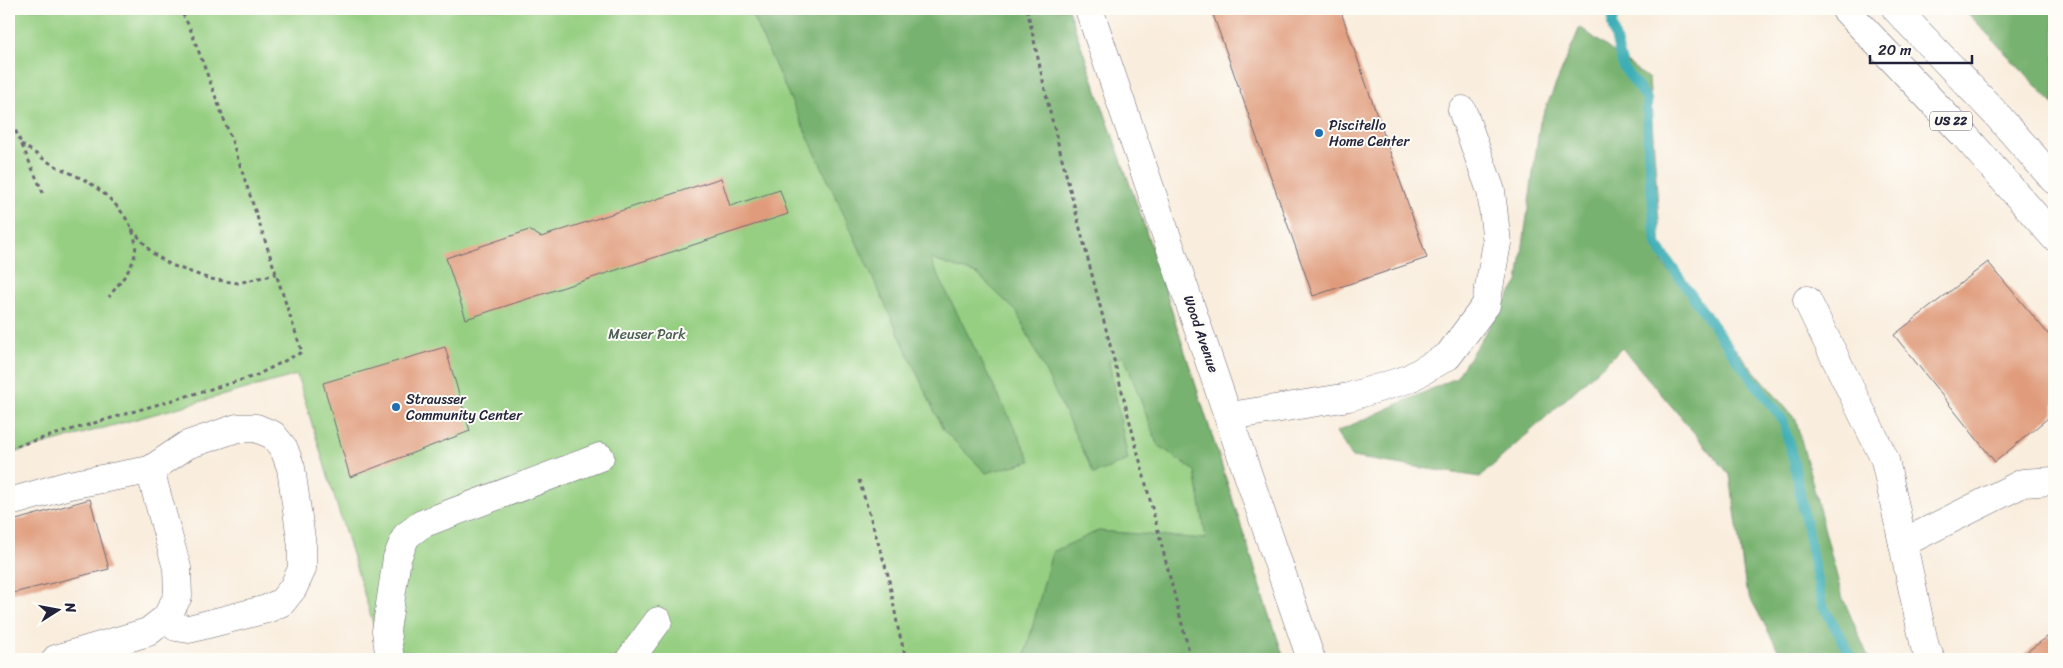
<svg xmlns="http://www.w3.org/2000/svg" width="2063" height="668" viewBox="0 0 2063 668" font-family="Sriracha,sans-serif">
  <rect width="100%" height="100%" fill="#fdfcf7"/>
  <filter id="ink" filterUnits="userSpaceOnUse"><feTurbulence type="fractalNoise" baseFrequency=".02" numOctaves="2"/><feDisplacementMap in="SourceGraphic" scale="10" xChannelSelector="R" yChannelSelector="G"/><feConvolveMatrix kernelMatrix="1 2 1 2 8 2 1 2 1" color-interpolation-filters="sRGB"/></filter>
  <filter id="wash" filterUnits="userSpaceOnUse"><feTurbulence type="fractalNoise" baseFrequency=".0096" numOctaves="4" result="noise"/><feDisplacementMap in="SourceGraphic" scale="20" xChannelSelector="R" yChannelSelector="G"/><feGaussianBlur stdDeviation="1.12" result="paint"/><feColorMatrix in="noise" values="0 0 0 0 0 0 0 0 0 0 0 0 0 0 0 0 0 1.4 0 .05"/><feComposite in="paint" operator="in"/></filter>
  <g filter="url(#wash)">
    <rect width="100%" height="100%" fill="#f9eddd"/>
    <path fill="#96cf82" stroke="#5c785e" d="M9 9H1068L1144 225 1284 659H384L297 375 9 454Z"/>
    <g fill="#78b270" stroke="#4d6a56">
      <path d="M749 9H1068L1144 225 1284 659H1024L1052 552 1098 531 1206 539 1195 471 1157 444 1124 356 1109 361 1128 460 1094 474 1017 312 977 274 930 259 1031 461 986 473 943 430Z"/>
      <path d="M1964 9H2054V105Z"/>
      <path d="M1580 27 1649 79 1662 263 1796 420 1842 596 1869 659H1783L1746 590 1730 475 1622 348 1480 477 1352 457 1336 432 1456 378 1518 282 1540 122Z"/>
    </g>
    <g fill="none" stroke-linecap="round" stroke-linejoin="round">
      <path stroke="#3daeb5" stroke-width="10" d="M1614 9 1612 25 1623 67 1647 99 1648 152 1656 244 1735 357 1783 420 1794 463 1822 604 1844 643 1851 659"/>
    </g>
    <g id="blocks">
      <g fill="#e09b7b">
        <path d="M1211 9H1340L1427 258 1313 296Z"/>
        <path d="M721 178 730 206 780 190 788 214 466 319 446 258 529 230 541 237Z"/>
        <path d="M1988 262 2054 341V413L1995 462 1894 335Z"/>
        <path d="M445 347 470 431 350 477 323 383Z"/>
        <path d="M90 499 109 569 9 594V522Z"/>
        <path d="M2054 632V659H2017Z"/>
      </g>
    </g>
  </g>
  <g filter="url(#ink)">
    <use href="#blocks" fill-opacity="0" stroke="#6d6974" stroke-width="1"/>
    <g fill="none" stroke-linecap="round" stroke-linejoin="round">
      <defs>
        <g id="minor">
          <path d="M1807 300 1885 460 1925 647 1931 659"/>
          <path d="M1230 416 1349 397 1408 379 1448 356 1486 305 1497 243 1491 191 1462 110"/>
          <path d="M17 500 69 485 150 470 187 445 237 428H256L273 435 284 449 291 468 302 546V569L293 588 282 602 267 609 189 629 176 627 166 618"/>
          <path d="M1903 543 2023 483 2054 481"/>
          <path d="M56 659 148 632 166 618 178 596 177 568 150 470"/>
          <path d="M390 659 386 631 397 558 406 536 422 524 600 457"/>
          <path d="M630 659 658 621"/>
        </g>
        <path id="major" d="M1089 9 1311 659"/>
        <g id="highway">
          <path d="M1845 9 1964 135 2054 237"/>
          <path d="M1896 9 1997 115 2054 180"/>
        </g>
      </defs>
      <use href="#minor" stroke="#6d6974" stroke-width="29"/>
      <use href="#major" stroke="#6d6974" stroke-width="29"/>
      <use href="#highway" stroke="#6d6974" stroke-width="29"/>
      <g stroke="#6d6974" stroke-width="3" stroke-dasharray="4 4" stroke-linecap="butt">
        <path d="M1027 9 1050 112 1191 659"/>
        <path d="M9 116 44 195"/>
        <path d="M21 144C31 150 40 157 50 163 64 171 80 176 94 186 114 200 140 227 135 254 132 270 118 284 109 297"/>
        <path d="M132 229 152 253 171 265 210 279 238 283 276 274"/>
        <path d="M9 448 255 376 302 352 232 141 190 28 180 9"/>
        <path d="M859 480 888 575 898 628 906 659"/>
      </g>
      <use href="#minor" stroke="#fff" stroke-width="28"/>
      <use href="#major" stroke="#fff" stroke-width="28"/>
      <use href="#highway" stroke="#fff" stroke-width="28"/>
    </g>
  </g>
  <g fill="#1f6fb2" stroke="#fdfcf7" stroke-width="2">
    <circle cx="1319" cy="133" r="5"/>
    <circle cx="396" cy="407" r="5"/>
  </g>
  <g text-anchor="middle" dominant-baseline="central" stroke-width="4" stroke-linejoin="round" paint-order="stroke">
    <rect fill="#fdfcf7" stroke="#646373" stroke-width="1" x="1930" y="111.5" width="42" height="19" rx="4"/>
    <g font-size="12" font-weight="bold" fill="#22223b">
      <text x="1951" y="121">US 22</text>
    </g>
    <g font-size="14" fill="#22223b" stroke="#fdfcf7" text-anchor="start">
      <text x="1329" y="125">Piscitello<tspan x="1329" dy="16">Home Center</tspan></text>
      <text x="406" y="399">Strausser<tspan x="406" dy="16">Community Center</tspan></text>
    </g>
    <g font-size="14" fill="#4b5f54" stroke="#fdfcf7">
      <text x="647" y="334">Meuser Park</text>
    </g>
    <g font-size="14" fill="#22223b" stroke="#fdfcf7">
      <text transform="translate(1201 334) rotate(71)">Wood Avenue</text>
    </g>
  </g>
  <rect width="2063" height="668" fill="none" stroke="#fdfcf7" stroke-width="30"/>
  <g transform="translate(58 610) rotate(79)" stroke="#fdfcf7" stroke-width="4" paint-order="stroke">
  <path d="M0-4L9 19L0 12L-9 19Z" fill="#22223b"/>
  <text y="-8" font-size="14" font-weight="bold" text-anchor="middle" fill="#22223b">N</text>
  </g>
  <path d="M1870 55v8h102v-8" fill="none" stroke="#22223b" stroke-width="2.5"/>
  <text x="1878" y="55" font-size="15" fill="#22223b" stroke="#fdfcf7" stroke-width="4" paint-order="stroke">20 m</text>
</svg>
